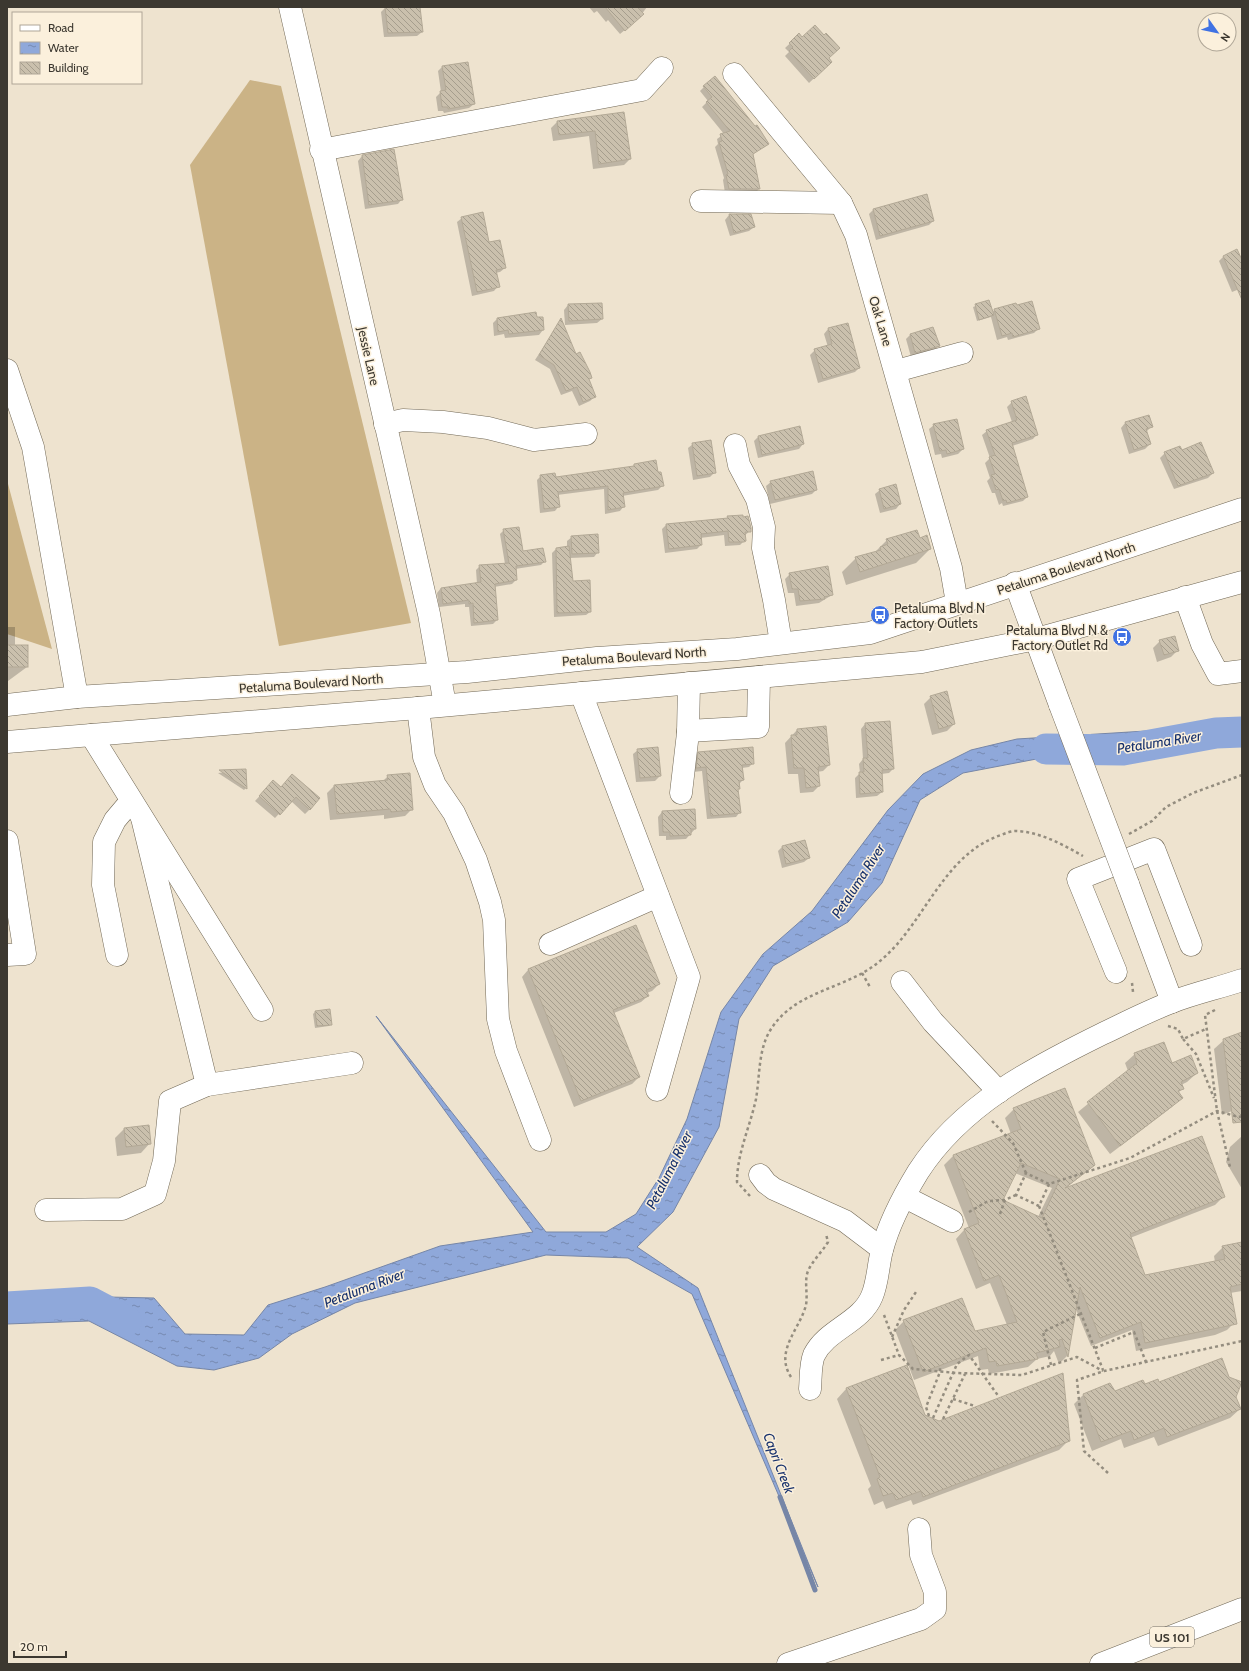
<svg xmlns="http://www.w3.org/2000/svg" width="1249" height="1671" viewBox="0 0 1249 1671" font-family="Cabin,sans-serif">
  <defs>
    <pattern id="water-ripples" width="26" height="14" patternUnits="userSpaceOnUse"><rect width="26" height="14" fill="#8fa8da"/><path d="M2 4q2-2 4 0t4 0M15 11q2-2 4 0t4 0" fill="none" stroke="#768ab1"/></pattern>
    <pattern id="building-back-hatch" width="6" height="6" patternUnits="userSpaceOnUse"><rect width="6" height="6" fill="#cac0ad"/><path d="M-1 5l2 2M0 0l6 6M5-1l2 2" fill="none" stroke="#a59d8d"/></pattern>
  </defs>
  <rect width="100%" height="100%" fill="#eee3cf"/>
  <g fill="#cbb386">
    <path d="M250 80 281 86 411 623 279 646 190 165Z"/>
    <path d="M7 480 52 649 7 634Z"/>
  </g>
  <path fill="url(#water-ripples)" stroke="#7686a7" d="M1242 725V740L1131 741 963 773 920 800 882 883 848 922 773 966 739 1019 719 1127 673 1212 637 1247 698 1288 818 1587 692 1294 628 1258 546 1255 355 1303 292 1334 259 1358 214 1370 177 1366 89 1321 7 1324V1302L48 1311 108 1297 154 1298 185 1334 244 1335 268 1305 325 1287 440 1246 533 1232 376 1016 546 1232H606L636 1214 659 1178 687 1119 721 1012 763 954 812 911 888 810 923 774 971 750 1017 739Z"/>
  <path fill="#eee3cf" d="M1090 732 1097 750 1052 758 1043 735Z"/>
  <g fill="#0003" fill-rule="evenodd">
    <path d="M419 7 422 32 417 36 384 37 381 12 386 7Z"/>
    <path d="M589 7H647L638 19 620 34 608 20 606 22 597 11 594 13Z"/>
    <path d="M799 35 828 58 827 66 809 83 785 56 789 52 785 48Z"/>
    <path d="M442 67 474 104 469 108 444 113 443 111H438L436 97 441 92 438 71Z"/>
    <path d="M704 87 755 127 768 143 752 155 759 189 755 193H725L723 180 724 178 715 147 718 144 717 139 724 134 702 107 708 101 700 91Z"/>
    <path d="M623 113 630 159 624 165 593 169 589 136 553 141 551 128 557 122Z"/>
    <path d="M362 156 402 199 398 204 365 209 358 161Z"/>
    <path d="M926 195 933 221 929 225 876 240 869 214 873 210Z"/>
    <path d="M729 215 754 227 749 231 730 236 725 220Z"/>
    <path d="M462 218 489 243 505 268 500 272 495 273 498 286 494 291 472 296 457 222Z"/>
    <path d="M1223 257 1242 263V288L1232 292 1219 261Z"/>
    <path d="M988 301 992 313 994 310 1039 328 1034 333 1008 340 1007 337 997 340 991 317 977 321 973 307Z"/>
    <path d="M568 305 602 319 597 323 565 325 564 310Z"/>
    <path d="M542 318 543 330 539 335 505 338 504 334 494 336 493 323 497 319Z"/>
    <path d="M561 320 575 355 591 378 588 380 595 396 590 401 579 406 572 391 561 395 550 369 535 360Z"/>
    <path d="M933 328 939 346 934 350 911 357 906 339 910 335Z"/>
    <path d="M828 329 859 368 855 372 818 383 810 355 815 350 828 347 824 334Z"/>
    <path d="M1012 402 1037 434 1033 439 1012 446 1027 497 1023 501 1003 506 1002 503 999 505 995 493H992L987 481 990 478 985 463 990 458 982 435 987 431 1012 422 1007 407Z"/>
    <path d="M1125 423 1151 427 1146 432 1150 444 1145 449 1129 454 1121 428Z"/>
    <path d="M934 425 963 449 958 454 942 458 941 454 935 455 929 429Z"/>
    <path d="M758 437 803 444 799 449 758 458 754 441Z"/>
    <path d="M693 444 715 472 710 477 693 480 688 448Z"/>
    <path d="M1181 451 1213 473 1208 478 1174 489 1160 458 1165 453Z"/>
    <path d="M634 465 657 473 663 485 658 490 622 496 624 506 620 511 605 514 604 489 557 495 559 506 555 511 540 513 537 480 541 476 555 478 631 468Z"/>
    <path d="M771 482 816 490 812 494 770 504 766 486Z"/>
    <path d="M880 490 900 504 896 509 880 513 875 494Z"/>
    <path d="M728 517 750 531 744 536 745 540 740 545 725 546 724 535 700 538 701 545 697 549 665 553 662 529 667 524 725 519Z"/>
    <path d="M504 530 522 552 545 561 541 565 515 569 516 580 512 584 494 587 497 620 493 624 471 626 469 607H465V604L439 607 437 593 441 588 477 584 476 570 480 566 505 564 500 534Z"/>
    <path d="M572 537 598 552 594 557 570 558 572 582 590 612 586 615 554 617 552 553 556 549 567 547V541Z"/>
    <path d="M887 540 930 549 916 563 846 585 842 572 856 558 874 553Z"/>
    <path d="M790 574 832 595 819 603 796 606 794 593H788L785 579Z"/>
    <path d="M7 627H15V646L27 667 8 681Z"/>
    <path d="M1160 641 1178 650 1171 657 1157 662 1153 648Z"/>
    <path d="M931 697 954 724 947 731 932 735 924 704Z"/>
    <path d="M865 724 893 769 889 773 881 774 882 792 877 796 856 798 855 778 860 773 859 764 863 759 861 729Z"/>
    <path d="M825 727 829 765 823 771 817 772 819 786 813 792 800 793 798 774H788L785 743 797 730Z"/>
    <path d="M638 750 660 776 655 781 636 782 633 754Z"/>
    <path d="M699 752 753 763 749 767 742 768 743 780 739 784 737 790 740 812 736 817 707 819 702 771 693 772 695 757Z"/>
    <path d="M245 770 246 788 244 790 218 773Z"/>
    <path d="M388 776 412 809 405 816 384 819V815L330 820 327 793 334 786 382 782Z"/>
    <path d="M288 780 310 809 305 814 291 801 275 818 255 801 269 786 281 788Z"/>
    <path d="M694 810 695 829 686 839 666 840V836H659L658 817 662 812Z"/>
    <path d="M782 847 809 858 804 862 782 868 778 851Z"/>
    <path d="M528 970 659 984 652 991 647 993 648 996 641 1002 614 1013 639 1077 632 1084 574 1107 522 977Z"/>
    <path d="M315 1012 331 1024 329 1026 315 1028 313 1014Z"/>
    <path d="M1242 1033V1107L1222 1115 1214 1049 1224 1040Z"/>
    <path d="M1135 1054 1197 1073 1187 1082 1181 1085 1183 1088 1178 1093 1181 1097 1172 1107 1110 1154 1078 1112 1128 1071 1125 1063Z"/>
    <path d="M1014 1109 1094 1165 1066 1188 1224 1196 1215 1205 1130 1238 1145 1276 1215 1262 1214 1256 1223 1247 1242 1243V1291L1230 1293 1236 1321 1227 1330 1215 1335 1136 1351 1132 1330 1091 1346 1075 1307 1067 1356 1059 1364 1054 1351 1050 1356 1037 1359 1028 1367 989 1374 988 1369 980 1370 978 1356 914 1380 895 1330 904 1321 974 1332 1007 1325 990 1283 976 1289 956 1239 964 1230 969 1228 944 1165 953 1156 1011 1134 1005 1118ZM1015 1173 1052 1188 1038 1217 1001 1201Z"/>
    <path d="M124 1129 150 1143 141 1153 117 1156 115 1138Z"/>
    <path d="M1242 1136V1189L1226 1162 1230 1147Z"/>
    <path d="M1159 1383 1235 1397 1240 1409 1230 1418 1158 1446 1154 1437 1124 1448 1121 1439 1092 1451 1074 1404 1083 1395 1110 1384 1115 1392Z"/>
    <path d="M846 1389 925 1415 939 1422 1069 1440 1059 1450 913 1505 911 1500 886 1509 883 1501 874 1505 868 1489 871 1486 837 1399Z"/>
  </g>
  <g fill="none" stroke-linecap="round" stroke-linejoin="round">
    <path stroke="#7686a7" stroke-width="5" d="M780 1497 815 1590"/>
    <g stroke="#8fa8da" stroke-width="31">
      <path d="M1046 749 1123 750 1216 733 1242 732"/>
      <path d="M7 1307 90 1302 126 1321"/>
    </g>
  </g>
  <g fill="url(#building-back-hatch)" stroke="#b3a996" fill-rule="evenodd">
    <path d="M385 7H420L423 32 388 33Z"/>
    <path d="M605 7H637L644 14 625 31Z"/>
    <path d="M815 25 824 35 826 33 840 48 829 58 832 62 814 79 789 51 793 47 789 43 799 33 802 37Z"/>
    <path d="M468 62 475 104 448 109V107H442L440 91 446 90 442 66Z"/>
    <path d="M715 76 755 126 757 125 769 144 753 154 760 189H729L726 175 728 174 719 142 722 141 720 134 730 131 706 102 712 97 703 86Z"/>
    <path d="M624 112 631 159 599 164 595 131 559 135 557 121Z"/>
    <path d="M394 149 403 200 369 205 362 155Z"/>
    <path d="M927 194 934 221 880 236 873 209Z"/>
    <path d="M483 212 489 242 500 240 506 268 496 270 500 287 477 292 461 217Z"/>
    <path d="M729 214H751L755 227 734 233Z"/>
    <path d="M1237 249 1242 260V300L1223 256Z"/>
    <path d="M989 300 994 315 979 320 975 304Z"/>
    <path d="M1032 301 1040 329 1013 337 1012 333 1002 336 994 309 1016 303 1017 305Z"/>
    <path d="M602 303 603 319 569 321 568 304Z"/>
    <path d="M536 312 537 317H543L544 330 509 334 508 330 498 332 497 318Z"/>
    <path d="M561 318 576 354 580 352 590 372 592 378 589 379 596 397 583 402 577 387 566 391 554 365 539 355Z"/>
    <path d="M848 323 860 368 823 379 814 349 832 344 828 328Z"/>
    <path d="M933 327 940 346 915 353 910 334Z"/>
    <path d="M1026 396 1038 435 1012 443 1028 497 1007 503 1006 500 1003 501 999 489 996 490 991 475 995 474 989 457 995 455 986 430 1017 420 1011 401Z"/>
    <path d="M1149 415 1153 427 1146 429 1151 444 1134 450 1125 422Z"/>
    <path d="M957 419 964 449 947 454 946 450 940 451 933 424Z"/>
    <path d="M800 426 804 444 762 455 758 436Z"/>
    <path d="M711 440 716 473 697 476 692 443Z"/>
    <path d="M1201 442 1214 473 1178 486 1164 452 1180 446 1182 450Z"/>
    <path d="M656 460 658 472H661L664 486 623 493 625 507 608 510V486L558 492 560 507 544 509 540 475 555 473 556 477 634 466V464Z"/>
    <path d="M813 471 817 490 775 500 770 481Z"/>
    <path d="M896 484 901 504 884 509 879 489Z"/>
    <path d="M743 515V517L748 516 751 528V532H745L746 541 744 542H729L728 531 701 534 702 545 669 549 666 524 728 518 727 516Z"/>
    <path d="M519 527 523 551 543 548 546 562 516 566 517 580 495 584 498 620 474 623 473 603 469 604V600L443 604 441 588 481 582 479 565 509 563 503 529Z"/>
    <path d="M917 530 920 538 927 535 931 549 860 572 855 557 881 550 880 547 888 544 886 539Z"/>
    <path d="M598 534 599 553 572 554 571 536Z"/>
    <path d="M569 546 573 581 590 580 591 612 557 613 556 548Z"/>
    <path d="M828 566 833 595 824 597 825 599 800 601 798 589H792L789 573Z"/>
    <path d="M1175 636 1179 651 1164 655 1159 640Z"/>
    <rect x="7" y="645" width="21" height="22"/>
    <path d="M947 691 955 724 939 729 930 696Z"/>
    <path d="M890 721 894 769 882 770 883 792 860 794 859 772H864L863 758H868L865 723Z"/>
    <path d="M826 726 830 765 818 767 820 786 806 788 804 768H794L791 735H797V729Z"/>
    <path d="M658 747 661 776 640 778 637 749Z"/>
    <path d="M753 747 754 764 742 765 744 780 739 781 740 789H738L741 813 711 816 706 767 696 768 698 752Z"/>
    <path d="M246 769 247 789 219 770Z"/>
    <path d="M410 773 413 810 391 812 390 809 337 814 334 785 388 780 387 775Z"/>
    <path d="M292 774 320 798 310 810 296 797 280 815 259 796 273 780 281 787Z"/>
    <path d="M695 809 696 829H691V835L670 836V832H663L662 811Z"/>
    <path d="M805 840 810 858 786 864 782 846Z"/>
    <path d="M636 925 660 984 646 990 649 996 613 1010 640 1077 581 1101 528 969Z"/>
    <path d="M330 1009 332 1025 317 1026 315 1011Z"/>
    <path d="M1242 1032V1122L1233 1123 1223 1039Z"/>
    <path d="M1164 1042 1172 1063 1191 1055 1198 1073 1181 1082 1184 1089 1178 1091 1183 1098 1120 1146 1087 1102 1137 1063 1134 1053Z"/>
    <path d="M1065 1088 1095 1165 1065 1188 1202 1136 1225 1197 1130 1234 1145 1275 1225 1259 1222 1246 1242 1242V1284L1230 1287 1237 1324 1145 1343 1141 1322 1100 1338 1080 1287 1068 1357 1062 1339 1059 1340 1060 1347 1036 1353 1038 1359 997 1366 996 1361 989 1362 986 1348 923 1372 903 1320 962 1298 975 1331 1017 1322 999 1275 984 1281 964 1229 979 1223 953 1155 1021 1129 1013 1108ZM1021 1163 1060 1179 1042 1218 1003 1200Z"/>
    <path d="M149 1125 151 1144 126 1147 124 1128Z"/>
    <path d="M1222 1358 1229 1377 1242 1382 1236 1397 1241 1409 1167 1437 1164 1428 1134 1440 1131 1431 1101 1442 1083 1394 1110 1383 1115 1391 1143 1380 1145 1384 1158 1379 1159 1382Z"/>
    <path d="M907 1365 925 1415 939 1421 1063 1373 1070 1441 923 1497 921 1491 896 1500 893 1493 883 1496 877 1479 880 1477 846 1388Z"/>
  </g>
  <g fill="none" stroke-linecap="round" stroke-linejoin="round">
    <defs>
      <g id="minor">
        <path d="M290 7 429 614 445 705"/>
        <path d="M734 74 841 203 856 235 951 568 957 603"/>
        <path d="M321 150 642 90 662 68"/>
        <path d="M701 201 841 203"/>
        <path d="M7 370 33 447 77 697"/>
        <path d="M896 371 962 353"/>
        <path d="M385 424 403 420 443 422 488 428 534 440 586 434"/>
        <path d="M735 445 739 465 757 499 764 527 763 548 774 600 781 643"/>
        <path d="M1015 583 1060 705"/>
        <path d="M1185 597 1202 644 1218 674 1242 671"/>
        <path d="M581 693 689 977 657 1090"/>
        <path d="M418 708 424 757 435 785 454 813 476 860 490 902 494 920 498 1019 506 1051 540 1140"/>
        <path d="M688 731 758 727 759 677"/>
        <path d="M91 735 262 1010"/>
        <path d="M681 793 688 733 689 683"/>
        <path d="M142 818 207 1085 352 1063"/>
        <path d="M7 841 25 954 7 955"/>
        <path d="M1128 884 1172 1002"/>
        <path d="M550 944 658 896"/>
        <path d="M117 955 103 885 104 842 115 820 131 801"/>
        <path d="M1116 972 1078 879 1154 849 1191 945"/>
        <path d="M902 982 933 1022 999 1092"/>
        <path d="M760 1175 766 1183 774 1189 845 1221 882 1249"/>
        <path d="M905 1197 952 1221"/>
        <path d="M46 1210 122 1209 155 1194 164 1161 170 1101 207 1085"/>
        <path d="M810 1389C811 1378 810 1365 814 1355 827 1329 861 1323 872 1296 878 1282 878 1265 882 1250 889 1223 904 1195 918 1172 961 1105 1033 1068 1102 1034 1125 1023 1148 1011 1172 1002 1195 993 1219 988 1242 980"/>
        <path d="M788 1664 921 1619 935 1609V1592L921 1555 919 1529"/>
      </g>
      <g id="major">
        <path d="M7 705 77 697 467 672 597 658 737 649 870 633 1242 509"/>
        <path d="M7 742 418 708 922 662 1036 639 1242 582"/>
      </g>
      <path id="highway" d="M1101 1664 1242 1609"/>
    </defs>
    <use href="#minor" stroke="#716856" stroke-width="23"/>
    <use href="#major" stroke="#716856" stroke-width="23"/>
    <use href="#highway" stroke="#716856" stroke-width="23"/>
    <g stroke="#948d7f" stroke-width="2.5" stroke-dasharray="3 3" stroke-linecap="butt">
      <path d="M1129 834 1152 821 1166 807 1193 793 1242 775"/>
      <path d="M862 973 870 987"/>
      <path d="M1132 983 1133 992"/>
      <path d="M1215 1010 1205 1015 1217 1111 1230 1167"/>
      <path d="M1168 1026 1178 1029 1183 1039 1206 1029"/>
      <path d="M1183 1039 1196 1054 1214 1098"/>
      <path d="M992 1121 1013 1143 1026 1173"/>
      <path d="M1049 1184 1039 1206 1016 1195 1026 1173 1049 1184 1130 1158 1217 1111 1239 1117 1242 1116"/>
      <path d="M750 1196 737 1182C737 1153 750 1127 756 1099 760 1076 758 1049 771 1029 797 989 846 990 880 961 925 924 942 855 1001 835 1006 833 1011 831 1016 831 1040 832 1062 844 1083 856"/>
      <path d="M1039 1206 1103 1370"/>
      <path d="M969 1212 988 1201 1005 1200"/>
      <path d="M1000 1214 1005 1200 1016 1195"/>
      <path d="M884 1315 899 1355 913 1369 956 1373 1022 1375 1077 1357 1103 1371"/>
      <path d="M892 1337 904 1310 916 1292"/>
      <path d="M1095 1348 1134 1332 1146 1362"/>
      <path d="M881 1360 899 1355"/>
      <path d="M1051 1365 1043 1332 1082 1313"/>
      <path d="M791 1377C774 1351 800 1329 806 1305 808 1294 804 1281 808 1271 813 1260 822 1252 828 1242L826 1234"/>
      <path d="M953 1399 975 1406"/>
      <path d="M929 1416 926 1407 940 1372V1366"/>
      <path d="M933 1418 957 1364 969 1355 999 1397"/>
      <path d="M943 1419 965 1374"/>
      <path d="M1108 1473 1084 1451 1077 1380 1104 1371 1242 1341"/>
    </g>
    <use href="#minor" stroke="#fff" stroke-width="22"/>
    <use href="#major" stroke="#fff" stroke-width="22"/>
    <use href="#highway" stroke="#fff" stroke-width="22"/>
    <defs>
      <path id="minor-bridge" d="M1060 705 1128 884"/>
    </defs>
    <use href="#minor-bridge" stroke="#716856" stroke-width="23" stroke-linecap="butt"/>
    <use href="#minor-bridge" stroke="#fff" stroke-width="22"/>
  </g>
  <defs>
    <symbol id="bus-disc" viewBox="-11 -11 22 22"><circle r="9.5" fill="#4072e3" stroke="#fbf0dc"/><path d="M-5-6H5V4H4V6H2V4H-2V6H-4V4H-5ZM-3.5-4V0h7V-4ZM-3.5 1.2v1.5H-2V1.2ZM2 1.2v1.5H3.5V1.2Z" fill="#fff"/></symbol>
  </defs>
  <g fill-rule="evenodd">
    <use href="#bus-disc" x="869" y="604" width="22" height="22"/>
    <use href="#bus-disc" x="1111" y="626" width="22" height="22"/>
  </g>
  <g text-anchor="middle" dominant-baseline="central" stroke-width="3" stroke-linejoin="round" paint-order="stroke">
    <rect fill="#fbf0dc" stroke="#756f64" stroke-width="1" x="1150" y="1627" width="44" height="20" rx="3"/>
    <g font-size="12" font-weight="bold" fill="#3c3830">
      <text x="1172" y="1637">US 101</text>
    </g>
    <g font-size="13" fill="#3c3830" stroke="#fbf0dc">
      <text transform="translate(881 321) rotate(73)">Oak Lane</text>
      <text transform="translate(369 356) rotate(77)">Jessie Lane</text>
      <text transform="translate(1066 568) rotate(-18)">Petaluma Boulevard North</text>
      <text transform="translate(634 656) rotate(-4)">Petaluma Boulevard North</text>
      <text transform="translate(311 683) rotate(-4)">Petaluma Boulevard North</text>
    </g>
    <g font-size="13" fill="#3c3830" stroke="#fbf0dc" text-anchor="start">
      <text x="894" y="608">Petaluma Blvd N<tspan x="894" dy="15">Factory Outlets</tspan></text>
      <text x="1108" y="630" text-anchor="end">Petaluma Blvd N &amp;<tspan x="1108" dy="15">Factory Outlet Rd</tspan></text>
    </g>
    <g font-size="14" font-style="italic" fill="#18326d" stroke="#fbf0dc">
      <text transform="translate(1159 742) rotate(-9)">Petaluma River</text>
      <text transform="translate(858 881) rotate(-57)">Petaluma River</text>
      <text transform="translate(669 1170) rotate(-63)">Petaluma River</text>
      <text transform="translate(364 1288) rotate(-21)">Petaluma River</text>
      <text transform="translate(779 1463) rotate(69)">Capri Creek</text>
    </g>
  </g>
  <rect width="1249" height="1671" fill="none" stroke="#3c3830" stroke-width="16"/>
  <rect x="12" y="12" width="130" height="72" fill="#fbf0dc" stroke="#afa697"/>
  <rect x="20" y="25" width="20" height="6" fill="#ffffff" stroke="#afa697"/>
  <text x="48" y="32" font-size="12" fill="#3c3830">Road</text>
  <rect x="20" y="42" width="20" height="12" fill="url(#water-ripples)" stroke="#afa697"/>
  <text x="48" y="52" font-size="12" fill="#3c3830">Water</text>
  <rect x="20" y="62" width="20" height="12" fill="url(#building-back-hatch)" stroke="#afa697"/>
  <text x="48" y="72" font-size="12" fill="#3c3830">Building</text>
  <g transform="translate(1217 32) rotate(123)"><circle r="19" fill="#fbf0dc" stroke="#afa697"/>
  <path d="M0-3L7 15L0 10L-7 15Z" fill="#4072e3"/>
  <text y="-6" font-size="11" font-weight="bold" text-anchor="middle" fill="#3c3830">N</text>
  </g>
  <path d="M14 1651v6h52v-6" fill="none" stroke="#3c3830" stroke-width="2"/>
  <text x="20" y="1651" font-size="12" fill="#3c3830" stroke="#fbf0dc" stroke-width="3" paint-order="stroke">20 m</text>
</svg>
